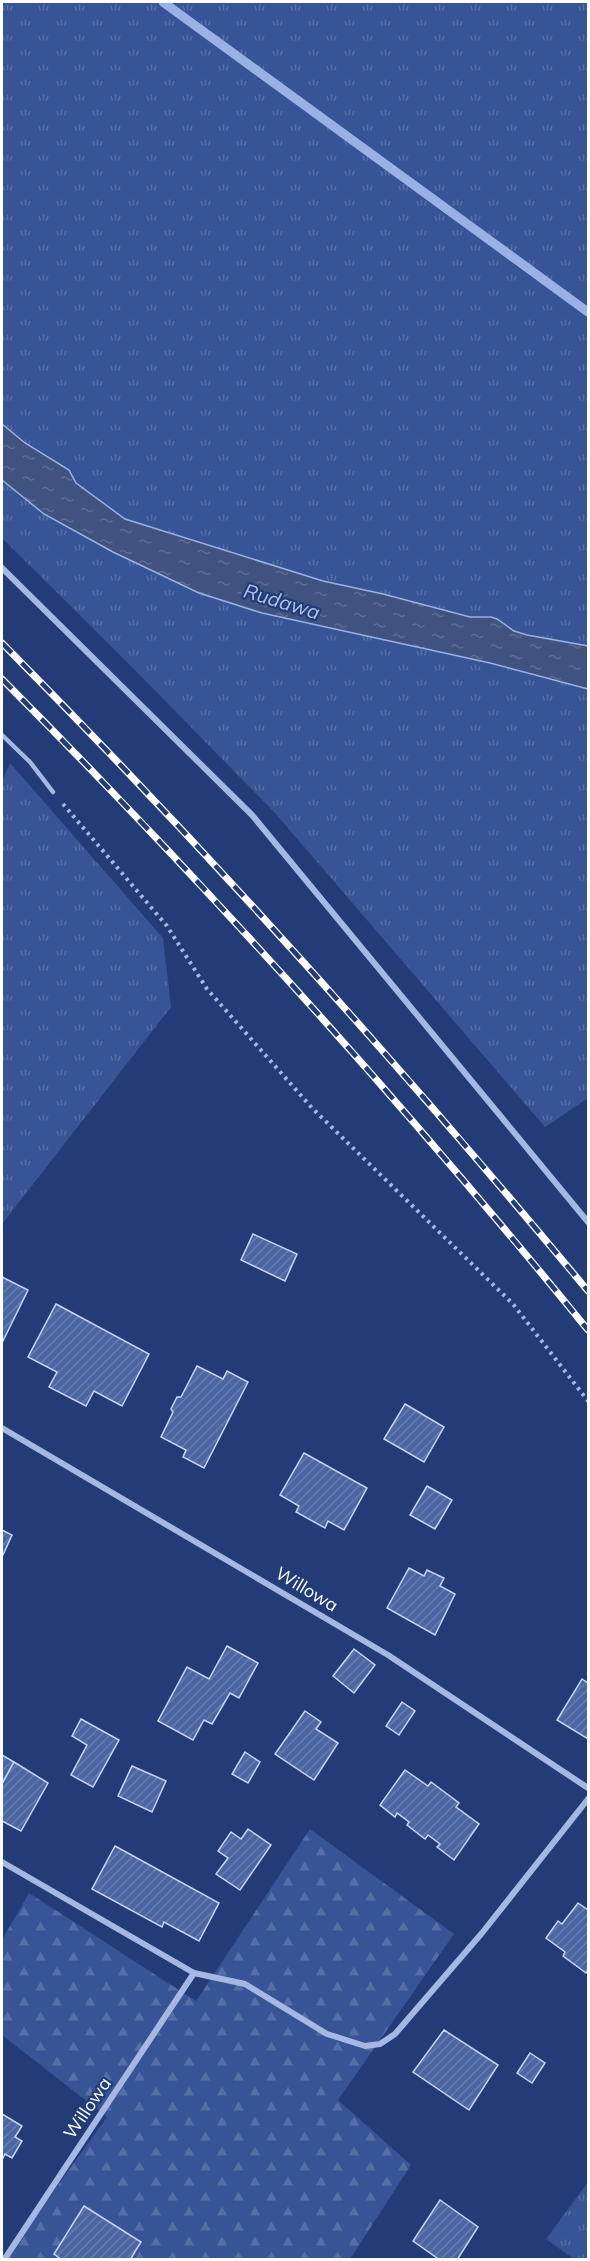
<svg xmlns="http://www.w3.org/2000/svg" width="590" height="2261" viewBox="0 0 590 2261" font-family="Mulish,sans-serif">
  <defs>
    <pattern id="grass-tufts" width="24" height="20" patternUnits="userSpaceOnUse" patternTransform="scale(1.5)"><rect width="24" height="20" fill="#375496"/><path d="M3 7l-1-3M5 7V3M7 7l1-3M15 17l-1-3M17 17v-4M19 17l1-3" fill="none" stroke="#556ea6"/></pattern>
    <pattern id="forest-firs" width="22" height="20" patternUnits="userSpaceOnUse" patternTransform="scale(1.5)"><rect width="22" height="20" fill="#375496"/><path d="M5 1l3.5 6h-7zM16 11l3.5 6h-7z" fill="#556ea6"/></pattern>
    <pattern id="water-ripples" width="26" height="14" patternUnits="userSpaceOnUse" patternTransform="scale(1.5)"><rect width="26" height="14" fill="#40527f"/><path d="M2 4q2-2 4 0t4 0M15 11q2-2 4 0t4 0" fill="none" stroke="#5d6c92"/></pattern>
    <pattern id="building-hatch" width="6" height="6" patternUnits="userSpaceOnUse" patternTransform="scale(1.5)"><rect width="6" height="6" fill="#4b66a2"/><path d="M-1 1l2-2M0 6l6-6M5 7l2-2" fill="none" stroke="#667db0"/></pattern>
  </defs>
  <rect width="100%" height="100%" fill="#233c78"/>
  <g fill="url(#grass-tufts)">
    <path d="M2 2H588V646L527 635 514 631 497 619 483 616 470 617 383 594 323 581 125 519 76 483 69 470 25 443 2 424Z"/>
    <path d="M2 480 44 514 113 552 199 593 262 613 490 663 588 689V1098L545 1127 275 813 130 665 2 538Z"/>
    <path d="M10 763 163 938 171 1007 2 1224V781Z"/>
    <path d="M588 2182V2259H574L546 2239Z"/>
  </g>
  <path fill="url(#forest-firs)" d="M310 1829 454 1934 338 2100 411 2165 350 2259H5L107 2117 2 2035V1940L29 1893 196 2001Z"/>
  <path fill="url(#water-ripples)" stroke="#99b1e5" stroke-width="1.5" d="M2 424 25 443 69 470 76 483 125 519 323 581 383 594 470 617H491L497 619 514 631 527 635 588 646V689L490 663 262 613 199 593 113 552 44 514 2 480Z"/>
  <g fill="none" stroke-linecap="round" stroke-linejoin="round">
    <path stroke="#99b1e5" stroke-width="9" d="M163 2 588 312"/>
  </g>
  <g fill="url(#building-hatch)" stroke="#c7d5f3" stroke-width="1.5">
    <path d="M253 1234 297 1254 285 1281 241 1260Z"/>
    <path d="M2 1277 28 1290 2 1343Z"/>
    <path d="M56 1304 149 1354 122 1406 94 1391 86 1406 49 1387 57 1372 28 1357Z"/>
    <path d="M197 1366 223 1379 227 1371 248 1382 204 1468 183 1457 186 1450 161 1437 173 1412 171 1409 177 1397H181Z"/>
    <path d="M405 1404 444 1427 424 1462 384 1439Z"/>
    <path d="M304 1453 367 1488 344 1530 328 1521 325 1528 296 1512 299 1506 280 1495Z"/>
    <path d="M427 1486 452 1500 435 1529 410 1515Z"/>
    <path d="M2 1530 12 1535 2 1557Z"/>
    <path d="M409 1568 424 1576 427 1570 444 1578 440 1586 455 1594 435 1635 387 1608Z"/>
    <path d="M227 1646 258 1663 239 1698 230 1693 212 1724 204 1720 193 1740 158 1721 187 1667 209 1679Z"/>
    <path d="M354 1649 375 1665 354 1693 333 1676Z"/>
    <path d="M582 1679 588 1683V1739L557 1720Z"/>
    <path d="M402 1702 415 1711 399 1735 386 1726Z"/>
    <path d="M305 1711 321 1722 316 1729 338 1743 314 1780 275 1754Z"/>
    <path d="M81 1719 119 1740 93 1787 71 1775 87 1745 72 1736Z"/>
    <path d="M245 1752 260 1762 248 1783 232 1774Z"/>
    <path d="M2 1755 14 1762 2 1784Z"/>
    <path d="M14 1762 48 1783 21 1831 2 1821V1784Z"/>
    <path d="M132 1766 166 1781 152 1812 118 1796Z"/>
    <path d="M405 1770 428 1786 431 1782 459 1803 456 1807 479 1824 454 1860 437 1847 440 1844 428 1835 425 1839 407 1825 409 1822 397 1813 395 1817 380 1805Z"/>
    <path d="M248 1829 271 1845 240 1890 216 1874 228 1858 218 1851 231 1832 241 1839Z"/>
    <path d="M115 1846 219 1903 199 1941 164 1922 162 1927 92 1889Z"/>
    <path d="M578 1903 588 1910V1970L586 1973 563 1956 565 1952 546 1938 558 1921 562 1924Z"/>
    <path d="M444 2030 498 2065 469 2110 413 2072Z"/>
    <path d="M530 2053 545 2063 532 2083 517 2073Z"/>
    <path d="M2 2114 22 2126 15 2137 22 2141 12 2158 5 2154 2 2160Z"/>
    <path d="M440 2200 478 2227 457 2260H440L413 2241Z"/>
    <path d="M84 2206 141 2242 130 2260H62L54 2254Z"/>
  </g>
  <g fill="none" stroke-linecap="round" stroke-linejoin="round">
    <path stroke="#a5b8e4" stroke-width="4" stroke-dasharray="3 4.5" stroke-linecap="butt" d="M63 804 167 926 207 989 312 1108 513 1304 588 1401"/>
    <path stroke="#a5b8e4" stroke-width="4.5" d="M2 735 30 762 53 792"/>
    <g stroke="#a5b8e4" stroke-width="6">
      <path d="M2 568 252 815 588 1222"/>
      <path d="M2 1428 388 1655 588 1788"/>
      <path d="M2 1862 194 1973 245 1984 327 2034 365 2046 380 2044 395 2034 482 1933 588 1799"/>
      <path d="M4 2260 194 1973"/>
    </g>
    <defs>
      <g id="rail">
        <path d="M2 643C207 850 402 1067 588 1291"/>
        <path d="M2 679C208 886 404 1104 588 1330"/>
      </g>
    </defs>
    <use href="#rail" stroke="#fff" stroke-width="7"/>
    <use href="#rail" stroke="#233c78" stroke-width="4.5" stroke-dasharray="14" stroke-linecap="butt"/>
  </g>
  <g text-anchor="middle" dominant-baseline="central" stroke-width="4.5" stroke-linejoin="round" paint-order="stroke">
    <g font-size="18" fill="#fff" stroke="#233c78">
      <text transform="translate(307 1589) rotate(31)">Willowa</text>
      <text transform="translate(87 2108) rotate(-56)">Willowa</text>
    </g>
    <g font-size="20" font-style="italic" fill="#b0c2ec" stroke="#233c78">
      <text transform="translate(282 601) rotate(17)">Rudawa</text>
    </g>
  </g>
  <rect width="590" height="2261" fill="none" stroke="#ffffff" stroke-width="6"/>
</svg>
